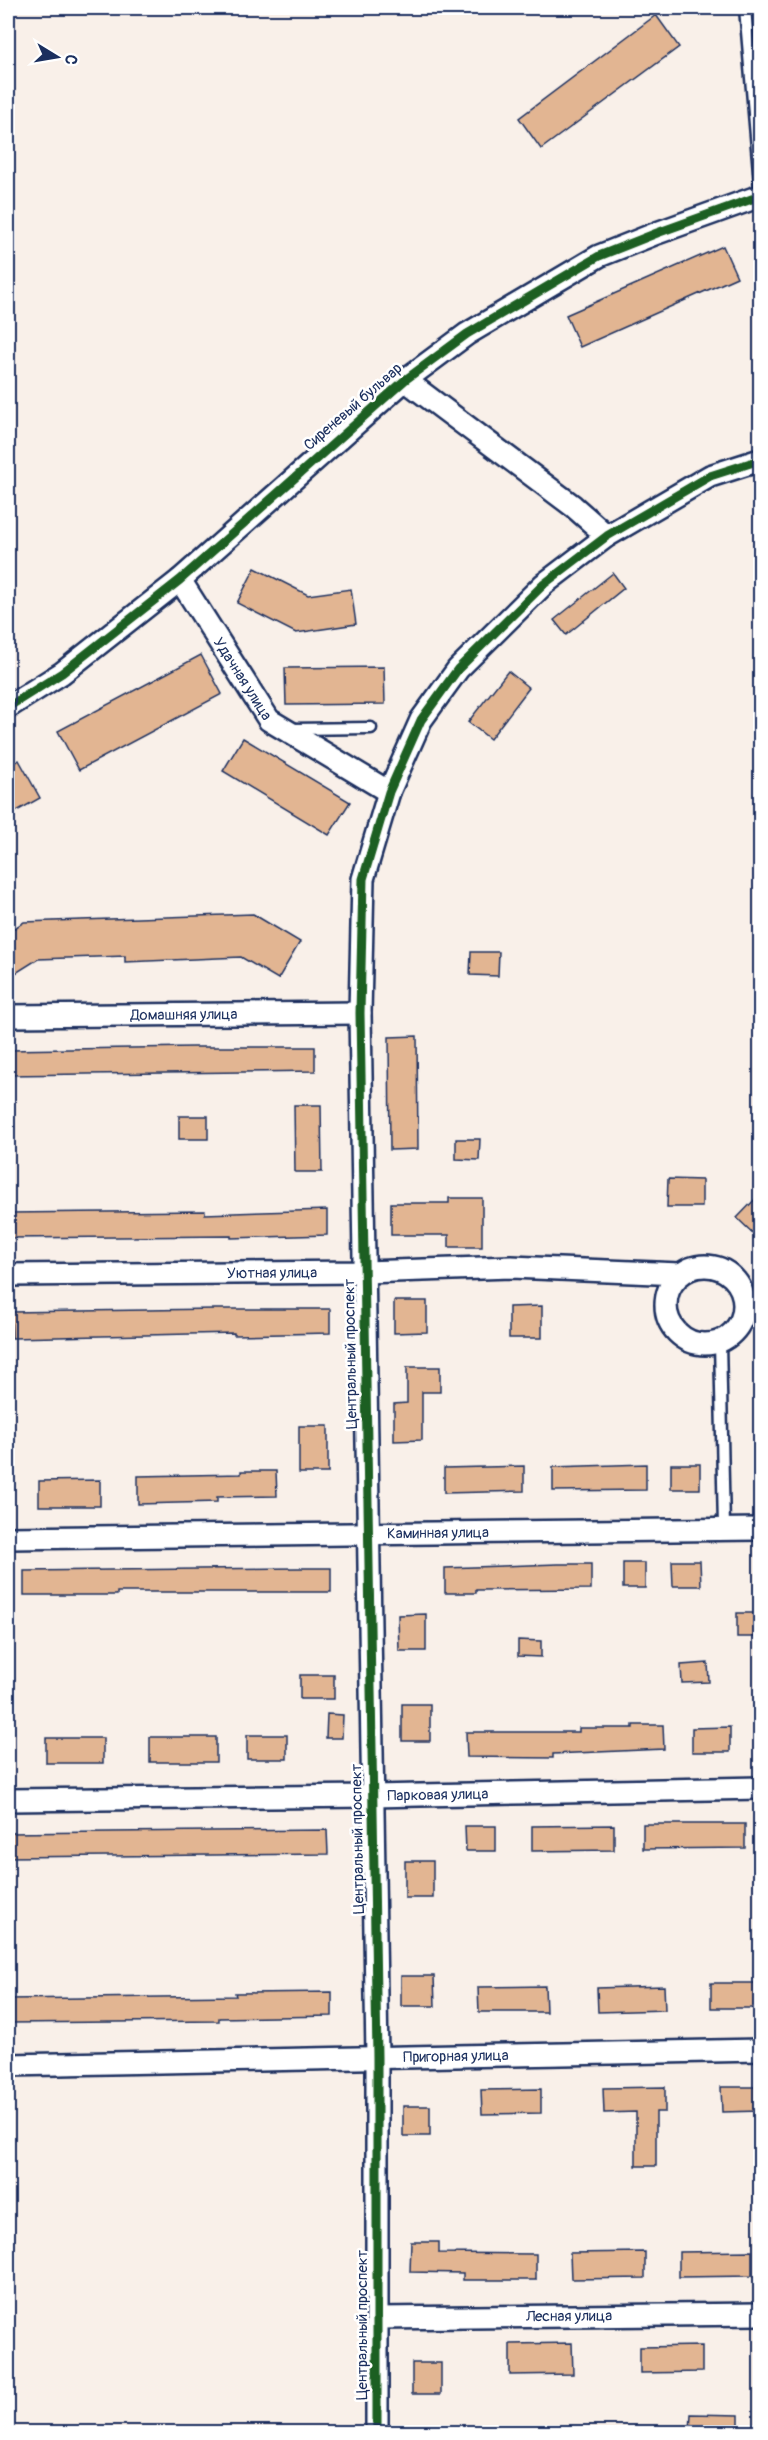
<svg xmlns="http://www.w3.org/2000/svg" width="768" height="2440" viewBox="0 0 768 2440" font-family="Pangolin,sans-serif">
  <rect width="100%" height="100%" fill="#f9f0e9"/>
  <filter id="ink" filterUnits="userSpaceOnUse"><feTurbulence type="fractalNoise" baseFrequency=".0167" numOctaves="2"/><feDisplacementMap in="SourceGraphic" scale="12" xChannelSelector="R" yChannelSelector="G"/><feConvolveMatrix kernelMatrix="1 2 1 2 8 2 1 2 1" color-interpolation-filters="sRGB"/></filter>
  <g filter="url(#ink)">
    <g fill="#e2b592" stroke="#1b2f5e" stroke-width="1.5">
      <path d="M656 15 679 47 541 149 519 118Z"/>
      <path d="M723 246 737 277 580 347 566 315Z"/>
      <path d="M255 568 308 595 351 589 356 624 296 633 237 603Z"/>
      <path d="M613 573 624 588 566 635 554 620Z"/>
      <path d="M201 655 222 694 79 770 58 731Z"/>
      <path d="M384 667 385 704 286 705 285 668Z"/>
      <path d="M508 671 529 688 490 739 468 722Z"/>
      <path d="M243 738 350 802 329 835 223 771Z"/>
      <path d="M19 760 40 798 8 816V767Z"/>
      <path d="M253 914 300 942 278 979 241 957 125 962V956L38 959 8 978V932L24 922Z"/>
      <path d="M471 952H499L498 976 470 975Z"/>
      <path d="M417 1036 418 1149 390 1150 389 1037Z"/>
      <path d="M193 1047H315V1071L8 1075V1050Z"/>
      <path d="M294 1105H321L322 1172H295Z"/>
      <rect x="179" y="1116" width="29" height="23"/>
      <path d="M456 1139H480L479 1160 456 1159Z"/>
      <path d="M668 1179 702 1180V1207H667Z"/>
      <path d="M760 1194V1240L737 1218Z"/>
      <path d="M449 1198H482V1247H449V1235H391V1203H449Z"/>
      <path d="M327 1210V1235L231 1238V1236L8 1238V1213L205 1211V1214Z"/>
      <path d="M394 1301H427V1332L394 1333Z"/>
      <path d="M542 1306V1338H509V1307Z"/>
      <path d="M215 1309H330V1333L234 1335V1333L12 1338 11 1312Z"/>
      <path d="M407 1367H440V1392H422V1440L394 1441V1404L407 1403Z"/>
      <rect x="299" y="1426" width="29" height="47"/>
      <path d="M646 1464V1490L553 1491V1467Z"/>
      <rect x="671" y="1464" width="29" height="25"/>
      <path d="M524 1466V1491L444 1493V1468Z"/>
      <path d="M241 1471H276L277 1496 217 1497V1502L138 1504V1476L241 1474Z"/>
      <path d="M100 1480V1506H39V1481Z"/>
      <path d="M672 1561H700L701 1586H673Z"/>
      <rect x="623" y="1563" width="22" height="25"/>
      <path d="M558 1564H591V1589L476 1590V1593H445V1568Z"/>
      <path d="M297 1568H331V1592H117V1595H24V1571Z"/>
      <rect x="737" y="1613" width="23" height="24"/>
      <path d="M426 1614V1651H399L398 1615Z"/>
      <path d="M518 1640 541 1641V1657L518 1656Z"/>
      <path d="M708 1663 709 1682 682 1683 681 1665Z"/>
      <rect x="300" y="1675" width="34" height="24"/>
      <rect x="402" y="1704" width="28" height="37"/>
      <path d="M327 1714 343 1715 342 1738H326Z"/>
      <path d="M633 1725H663L664 1749 553 1754V1758L467 1757 466 1732H579V1728H633Z"/>
      <path d="M730 1727V1752H692V1728Z"/>
      <rect x="247" y="1735" width="40" height="24"/>
      <rect x="150" y="1737" width="66" height="25"/>
      <rect x="46" y="1738" width="57" height="25"/>
      <path d="M643 1824H745V1848L643 1849Z"/>
      <path d="M614 1825V1850L532 1851V1826Z"/>
      <path d="M465 1826H496V1851H466Z"/>
      <path d="M327 1830 328 1854 8 1857V1833Z"/>
      <rect x="405" y="1861" width="28" height="37"/>
      <path d="M401 1976H434L435 2006H401Z"/>
      <rect x="711" y="1983" width="49" height="25"/>
      <path d="M545 1986 546 2012H479L478 1987Z"/>
      <path d="M664 1986 665 2010 598 2012 597 1988Z"/>
      <path d="M332 1992V2016L219 2018V2021L9 2023 8 1999 236 1996 235 1993Z"/>
      <path d="M665 2087V2112H656V2166H636V2112L604 2113 603 2088Z"/>
      <path d="M721 2087H760V2111L722 2112Z"/>
      <path d="M541 2089V2113L482 2114 481 2090Z"/>
      <rect x="403" y="2106" width="27" height="30"/>
      <path d="M411 2242H439V2253L536 2254V2280H463V2273L410 2272Z"/>
      <path d="M752 2251V2276L679 2277V2252Z"/>
      <path d="M645 2252V2278L571 2279 570 2253Z"/>
      <path d="M572 2343 573 2374 510 2375V2344Z"/>
      <path d="M702 2346V2372L640 2373V2347Z"/>
      <rect x="412" y="2363" width="29" height="31"/>
      <path d="M691 2414 739 2415V2431H690Z"/>
    </g>
    <g fill="none" stroke-linecap="round" stroke-linejoin="round">
      <defs>
        <g id="service">
          <path d="M745 8 760 183"/>
          <path d="M291 729 371 728"/>
          <path d="M720 1342 724 1528"/>
        </g>
        <g id="minor">
          <path d="M405 380 573 506 607 536"/>
          <path id="s1" d="M180 580 269 720 389 792"/>
          <path d="M8 707 62 673 180 580 405 380 467 334 599 256 657 233 760 196"/>
          <path id="s2" d="M8 1016 360 1013"/>
          <circle cx="705" cy="1305" r="39"/>
          <path id="s3" d="M8 1275 365 1272 511 1267 680 1274"/>
          <path id="s4" d="M8 1538 760 1529"/>
          <path id="s5" d="M8 1800 372 1796 760 1788"/>
          <path id="s6" d="M8 2065 760 2050"/>
          <path id="s7" d="M377 2318 760 2314"/>
          <path d="M377 2432V2057L360 1013 363 879 389 792 421 720 458 669 544 584 607 536 710 476 760 460"/>
        </g>
      </defs>
      <use href="#service" stroke="#1b2f5e" stroke-width="15"/>
      <use href="#minor" stroke="#1b2f5e" stroke-width="26"/>
      <use href="#service" stroke="#fff" stroke-width="10"/>
      <use href="#minor" stroke="#fff" stroke-width="21"/>
      <defs>
        <g id="cycleway">
          <path d="M8 707 62 673 180 580 405 380 467 334 599 256 657 233 760 196"/>
          <path d="M377 2432V2057L360 1013 363 879 389 792 421 720 458 669 544 584 607 536 710 476 760 460"/>
        </g>
      </defs>
      <use href="#cycleway" stroke="#fff" stroke-width="13"/>
      <use href="#cycleway" stroke="#1b5e20" stroke-width="9"/>
    </g>
  </g>
  <g text-anchor="middle" dominant-baseline="central" stroke-width="5" stroke-linejoin="round" paint-order="stroke">
    <g font-size="15" fill="#1b2f5e" stroke="#fff">
      <text transform="translate(353 407) rotate(-41)">Сиреневый бульвар</text>
      <text stroke="none"><textPath href="#s1" startOffset="117">Удачная улица</textPath></text>
      <text stroke="none"><textPath href="#s2" startOffset="176">Домашняя улица</textPath></text>
      <text stroke="none"><textPath href="#s3" startOffset="264">Уютная улица</textPath></text>
      <text transform="translate(351 1354) rotate(-91)">Центральный проспект</text>
      <text stroke="none"><textPath href="#s4" startOffset="430">Каминная улица</textPath></text>
      <text stroke="none"><textPath href="#s5" startOffset="430">Парковая улица</textPath></text>
      <text transform="translate(358 1839) rotate(-91)">Центральный проспект</text>
      <text stroke="none"><textPath href="#s6" startOffset="448">Пригорная улица</textPath></text>
      <text stroke="none"><textPath href="#s7" startOffset="192">Лесная улица</textPath></text>
      <text transform="translate(362 2325) rotate(-90)">Центральный проспект</text>
    </g>
  </g>
  <rect width="768" height="2440" fill="none" stroke="#fff" stroke-width="30"/>
  <rect x="15" y="15" width="738" height="2410" fill="none" stroke="#1b2f5e" stroke-width="2" filter="url(#ink)"/>
  <g transform="translate(57 57) rotate(101)" stroke="#ffffff" stroke-width="4.5" paint-order="stroke">
  <path d="M0-4.5L10 22L0 15L-10 22Z" fill="#1b2f5e"/>
  <text y="-9" font-size="16" font-weight="bold" text-anchor="middle" fill="#1b2f5e">С</text>
  </g>
</svg>
